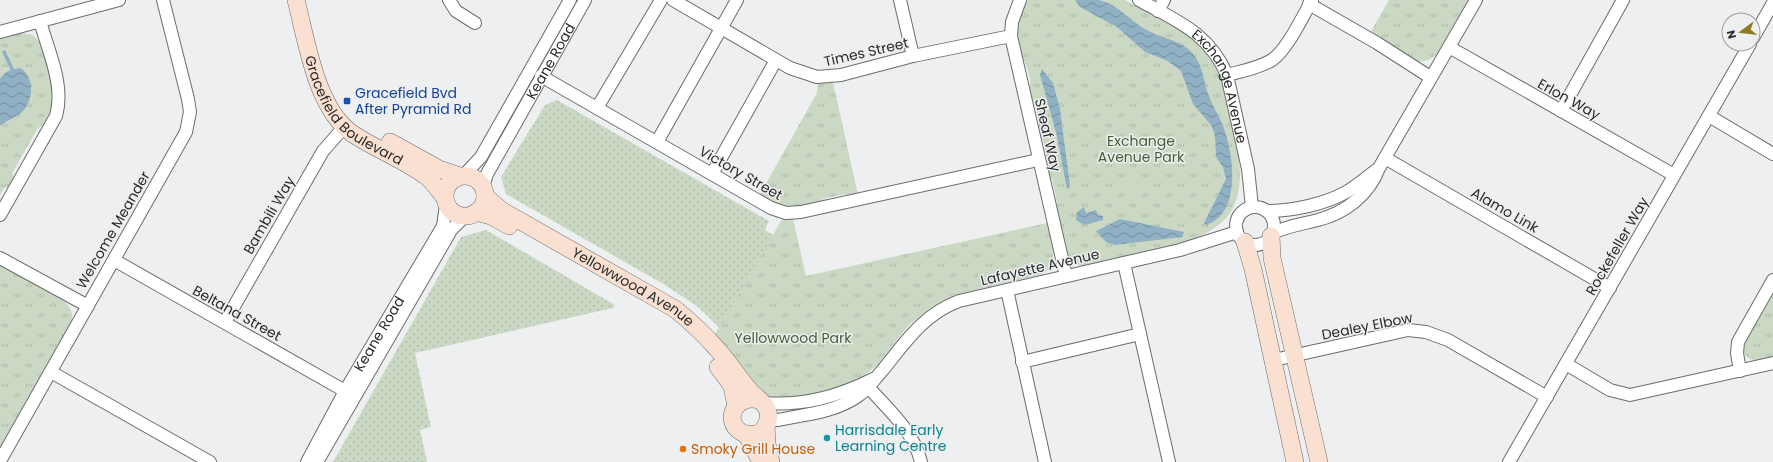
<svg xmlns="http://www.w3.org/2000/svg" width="1773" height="462" viewBox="0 0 1773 462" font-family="Poppins,sans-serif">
  <defs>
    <pattern id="grass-dots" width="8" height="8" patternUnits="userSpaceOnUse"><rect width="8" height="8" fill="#cbd9c4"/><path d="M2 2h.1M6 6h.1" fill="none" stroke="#aebaa9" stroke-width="1.8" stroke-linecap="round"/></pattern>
    <pattern id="park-tufts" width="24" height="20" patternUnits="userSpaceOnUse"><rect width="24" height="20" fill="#cbd9c4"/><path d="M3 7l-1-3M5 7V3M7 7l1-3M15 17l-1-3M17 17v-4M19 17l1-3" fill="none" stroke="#aebaa9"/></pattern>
    <pattern id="water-waves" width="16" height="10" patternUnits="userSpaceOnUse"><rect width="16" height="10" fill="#90b0c4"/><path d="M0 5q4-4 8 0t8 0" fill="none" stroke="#768f9f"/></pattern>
  </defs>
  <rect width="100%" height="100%" fill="#edeff1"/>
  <g fill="url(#grass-dots)">
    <path d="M557 100 769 221 765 230 773 235 783 218 786 219 760 281 718 331 720 328 698 307 665 285 506 194 501 177 545 105Z"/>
    <path d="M486 230 615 305 613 308 415 353 431 427 420 430 427 462H333L461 237Z"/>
  </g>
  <g fill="url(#park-tufts)">
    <path d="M1028 0H1125L1184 33 1201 45 1218 69 1222 79C1230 115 1253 179 1230 213 1220 228 1201 236 1185 243L1083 266 1073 263 1066 256 1054 207 1057 202 1052 179 1047 176 1045 167 1048 162 1043 140 1038 137 1037 129 1039 123 1034 101C1025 94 1029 93 1030 84 1031 78 1027 68 1025 62L1021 59C1015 33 1015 23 1028 0Z"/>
    <path d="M1389 0H1468L1437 54C1430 60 1425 62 1416 61L1369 35Z"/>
    <path d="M20 33 33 35 42 45 53 85 52 109 44 125 38 128 13 172V179L9 186 4 188 0 195V38Z"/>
    <path d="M818 82H833L858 195 851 197 845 194 823 199 819 204 800 208 782 207 759 196 817 93Z"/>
    <path d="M783 218 793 219 806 276 1047 223C1051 241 1061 263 1041 275L954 295 933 306 910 324 877 365 858 381 809 399 766 398 715 334Z"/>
    <path d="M0 264 63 300C71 307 73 313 72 323L0 449Z"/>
    <path d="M1773 290V358C1714 372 1761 311 1773 290Z"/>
  </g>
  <path fill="#cbd9c4" d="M1131 179 1144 191 1133 202 1120 191Z"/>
  <g fill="url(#water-waves)">
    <path d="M1075 0C1083 0 1092 0 1099 0 1117 4 1131 21 1145 29 1161 39 1181 39 1193 54 1204 67 1203 82 1209 96 1212 105 1217 113 1221 121 1233 148 1244 213 1206 225L1204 223 1226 179 1223 167 1216 157 1215 135 1211 125 1193 104 1181 71 1166 60 1145 52 1117 27 1080 7Z"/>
    <path d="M20 68C35 77 34 100 22 112 16 117 7 121 0 125V79C5 71 11 69 20 68Z"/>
    <path d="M1042 69 1053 83 1060 109 1070 186 1067 189 1057 136 1040 75Z"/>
    <path d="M1084 207 1086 213 1096 210 1098 215 1103 216V220L1084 225 1076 220 1077 212Z"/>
    <path d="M1120 219 1184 232 1182 237 1115 245 1106 242 1096 231Z"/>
  </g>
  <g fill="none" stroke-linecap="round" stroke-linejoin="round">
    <path stroke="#90b0c4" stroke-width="3.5" d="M4 52 12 69"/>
    <defs>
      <g id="street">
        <path d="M449 0 456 11 475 23"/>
        <path d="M673 0 790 68 817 77 841 75 913 56 1011 36"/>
        <path d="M900 0 913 56"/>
        <path d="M1020 0 1012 22 1011 36 1066 276"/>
        <path id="s1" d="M1139 0C1177 21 1209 33 1227 75L1248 169 1252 207"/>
        <path d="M1309 4 1377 43 1430 77"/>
        <path d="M1158 11 1164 0"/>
        <path d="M0 32 119 0"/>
        <path d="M1753 38 1773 3"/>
        <path d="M1449 47 1674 175"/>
        <path d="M1227 75C1242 71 1259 68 1272 60 1287 50 1303 16 1312 0"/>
        <path d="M541 76 771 208 786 213 801 212 1038 160"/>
        <path d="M597 108 661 0"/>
        <path d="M1561 111 1623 0"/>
        <path d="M1709 116 1773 154"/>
        <path d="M657 142 737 0"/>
        <path d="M1385 158 1610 288"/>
        <path d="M712 174 776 60"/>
        <path d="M464 175 481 157 570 0"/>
        <path id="s2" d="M483 187 487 174 585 0"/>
        <circle cx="1255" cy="226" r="19"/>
        <path d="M1267 211C1293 211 1326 204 1348 191 1359 184 1368 176 1378 169"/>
        <path d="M0 215 56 116C65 85 48 51 40 21"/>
        <path d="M1273 233C1287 226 1302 224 1318 220 1345 213 1369 195 1379 168L1476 0"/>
        <path d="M0 258 88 306"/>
        <path d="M114 260 345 391"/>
        <path d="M1124 263 1169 462"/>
        <path d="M1007 290 1045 462"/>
        <path d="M225 322 323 151 344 127"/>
        <path d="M1274 360 1408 330 1426 332 1448 340 1547 397"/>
        <path d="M1022 362 1140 334"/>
        <path d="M1566 364 1610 390 1630 395 1773 363"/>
        <path d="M1740 371 1737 353 1738 342 1773 280"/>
        <path d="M51 372 210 462"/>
        <path d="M869 388C889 410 914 432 921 462"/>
        <path d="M763 403C803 406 837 397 873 379"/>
        <path d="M768 422C797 415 833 414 858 396 868 389 873 381 881 372 905 343 922 315 959 301L1180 250 1237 232"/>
        <path d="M0 461 186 132 190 112 188 99 163 0"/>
        <path id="s3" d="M307 462 345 391 443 226 446 205"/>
        <path d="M317 462 446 239 451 230 465 216"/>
        <path d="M1509 462 1750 44"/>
      </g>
      <g id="secondary">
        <path id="s4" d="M296 0C307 42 316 109 353 134 377 150 405 160 427 177 434 183 439 191 445 198"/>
        <path d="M390 142 439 169 460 176"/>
        <circle cx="465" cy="196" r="20"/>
        <path id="s5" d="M485 196 501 210 675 309C690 321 704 334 717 349 729 362 739 378 751 392 757 398 766 403 768 412 770 420 766 429 759 433 753 435 746 435 741 432 721 420 738 391 761 401"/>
        <path d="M476 212 491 216 509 226"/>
        <path d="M1271 236 1272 258 1319 462"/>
        <path d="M1245 242 1253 269 1295 462"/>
        <path d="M718 367 732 386 736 406"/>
        <path d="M766 425 767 444 771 462"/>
        <path d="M746 434 761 462"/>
      </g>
    </defs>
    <use href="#street" stroke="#6b6c6e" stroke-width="14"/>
    <use href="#secondary" stroke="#6b6c6e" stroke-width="18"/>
    <use href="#street" stroke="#fff" stroke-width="12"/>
    <use href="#secondary" stroke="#fae0d0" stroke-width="17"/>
  </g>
  <rect fill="#1a4fb4" stroke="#edeff1" stroke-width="1.5" x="343" y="97" width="8" height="8" rx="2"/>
  <circle fill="#0f9aa8" stroke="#edeff1" stroke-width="1.5" cx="827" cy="438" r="4"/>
  <circle fill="#e8710a" stroke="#edeff1" stroke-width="1.5" cx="683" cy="449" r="4"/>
  <g text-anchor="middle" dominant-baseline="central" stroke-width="3" stroke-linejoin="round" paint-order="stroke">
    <g font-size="14" fill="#2a2a2b" stroke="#edeff1">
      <text transform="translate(866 52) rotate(-13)">Times Street</text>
      <text stroke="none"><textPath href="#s2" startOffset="143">Keane Road</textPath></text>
      <text stroke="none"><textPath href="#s1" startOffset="126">Exchange Avenue</textPath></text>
      <text transform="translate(1569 99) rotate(29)">Erlon Way</text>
      <text stroke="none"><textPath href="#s4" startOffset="131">Gracefield Boulevard</textPath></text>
      <text transform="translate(1048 135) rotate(77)">Sheaf Way</text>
      <text transform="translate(741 173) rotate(30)">Victory Street</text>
      <text transform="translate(1505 210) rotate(30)">Alamo Link</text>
      <text transform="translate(269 215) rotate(-60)">Bambili Way</text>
      <text transform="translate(113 230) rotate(-60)">Welcome Meander</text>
      <text transform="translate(1617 246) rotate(-60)">Rockefeller Way</text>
      <text transform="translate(1040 267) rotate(-13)">Lafayette Avenue</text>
      <text stroke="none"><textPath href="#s5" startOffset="174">Yellowwood Avenue</textPath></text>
      <text transform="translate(237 313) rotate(29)">Beltana Street</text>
      <text transform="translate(1367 326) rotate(-11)">Dealey Elbow</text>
      <text stroke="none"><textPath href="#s3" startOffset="147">Keane Road</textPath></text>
    </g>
    <g font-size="14" fill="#164399" stroke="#edeff1" text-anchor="start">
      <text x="355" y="93">Gracefield Bvd<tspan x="355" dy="16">After Pyramid Rd</tspan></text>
    </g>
    <g font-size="14" fill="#446135" stroke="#edeff1">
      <text x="1141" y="141">Exchange<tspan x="1141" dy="16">Avenue Park</tspan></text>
      <text x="793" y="338">Yellowwood Park</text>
    </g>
    <g font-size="14" fill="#0d838f" stroke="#edeff1" text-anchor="start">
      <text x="835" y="430">Harrisdale Early<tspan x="835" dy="16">Learning Centre</tspan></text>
    </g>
    <g font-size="14" fill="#c56008" stroke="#edeff1" text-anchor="start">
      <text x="691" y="449">Smoky Grill House</text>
    </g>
  </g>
  <g transform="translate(1741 32) rotate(255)"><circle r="19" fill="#edeff1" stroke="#9fa0a2"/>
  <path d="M0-3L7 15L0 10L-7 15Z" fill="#917b21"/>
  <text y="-6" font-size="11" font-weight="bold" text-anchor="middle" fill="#2a2a2b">N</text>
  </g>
</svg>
